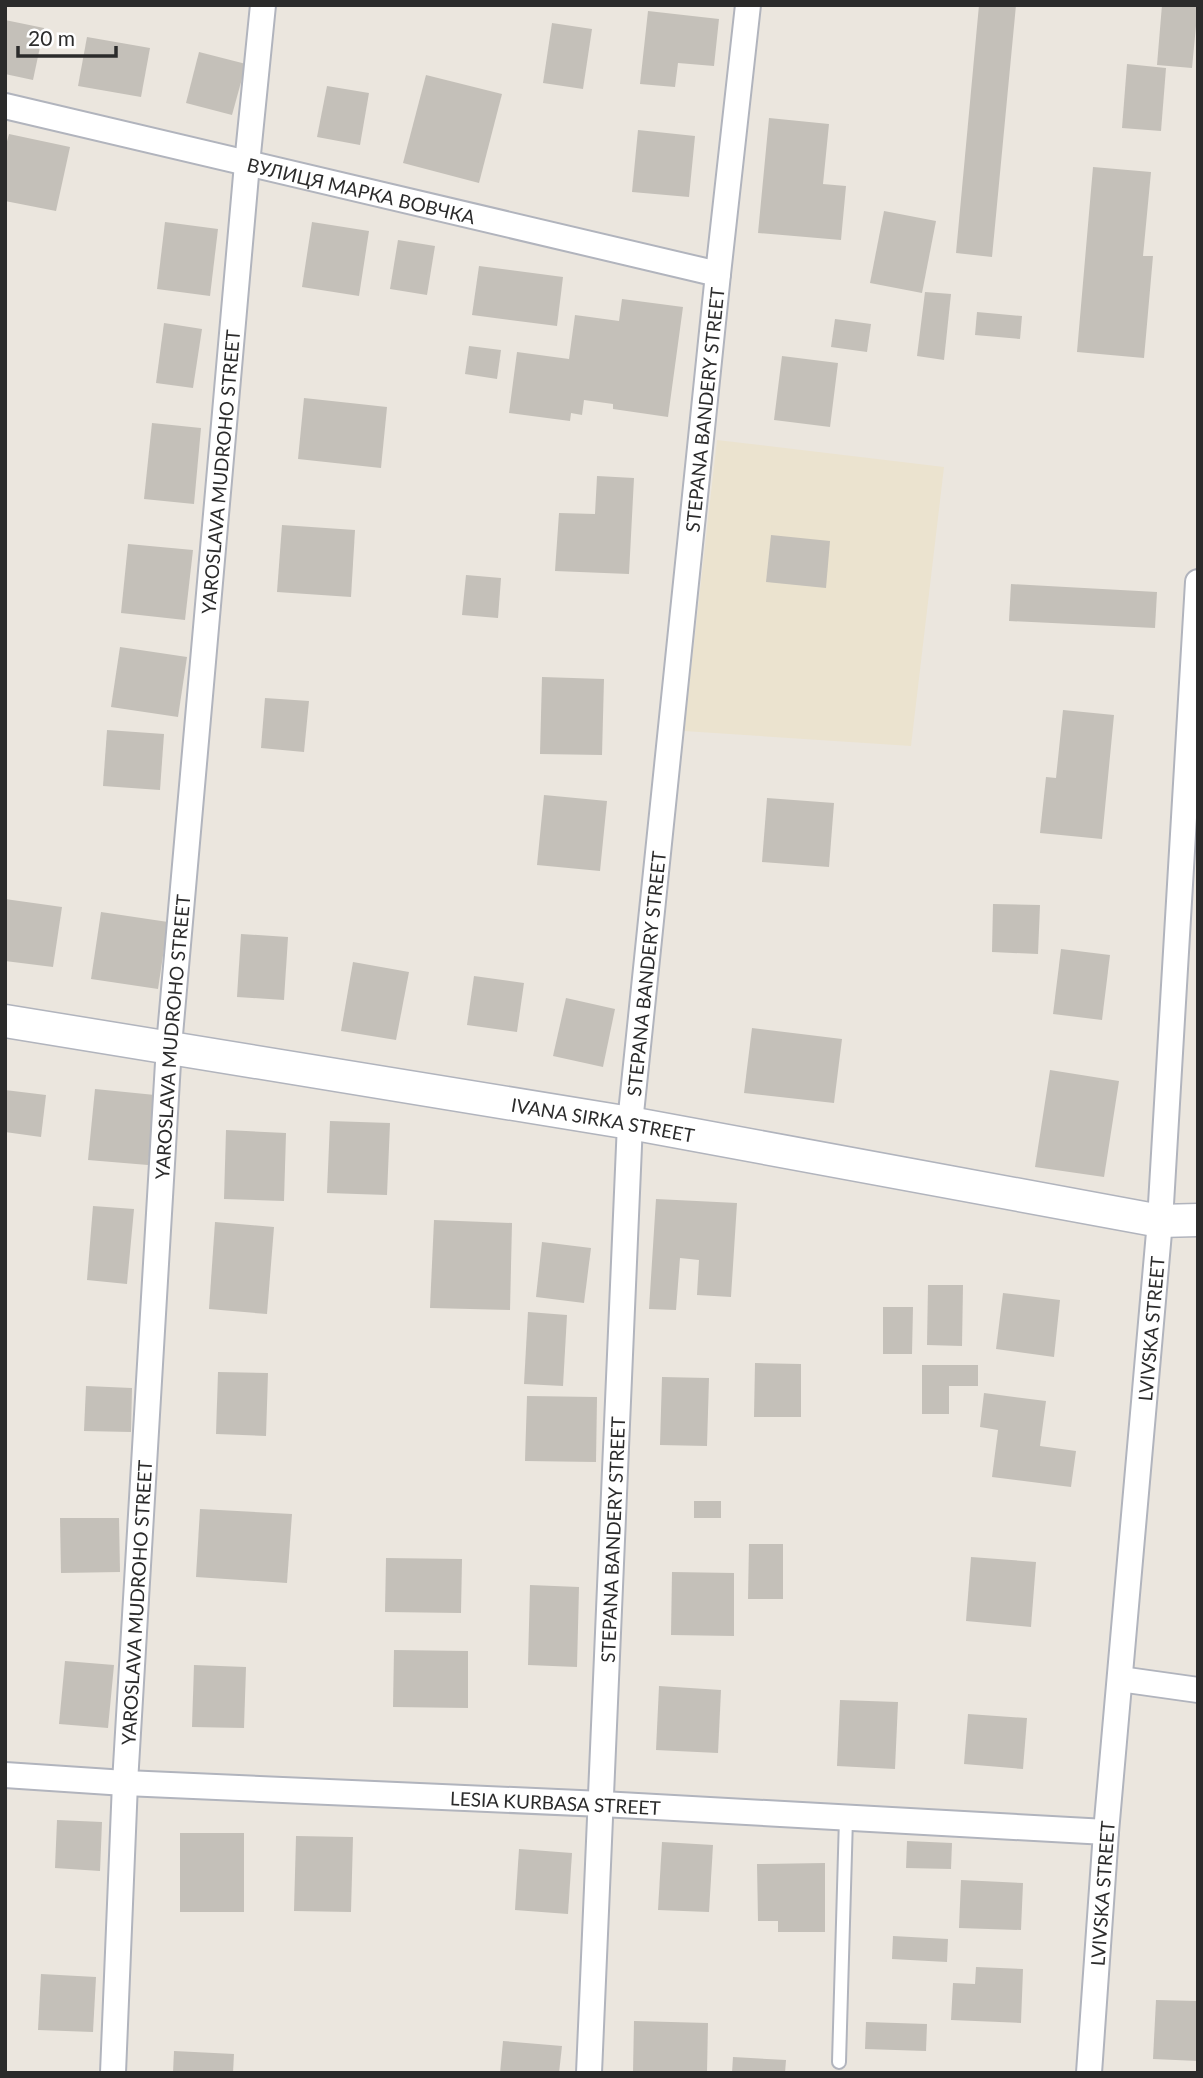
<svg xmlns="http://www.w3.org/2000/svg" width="1203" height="2078" viewBox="0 0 1203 2078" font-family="Lato,sans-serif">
  <rect width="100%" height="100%" fill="#ebe6de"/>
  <path fill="#ebe3cf" d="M717 440 944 467 911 746 684 731Z"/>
  <g fill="#c4c0b9">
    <path d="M979 5H1016L992 257 956 253Z"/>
    <path d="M1162 5H1198L1192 68 1157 65Z"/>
    <path d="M648 11 719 19 714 66 678 63 675 87 640 84Z"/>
    <path d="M5 20 44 28 33 80 5 74Z"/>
    <path d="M552 23 592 29 583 89 543 83Z"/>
    <path d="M87 37 150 48 141 97 78 86Z"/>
    <path d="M199 52 246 64 232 115 186 103Z"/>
    <path d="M1127 64 1166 68 1161 131 1122 128Z"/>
    <path d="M426 75 502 94 479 183 403 163Z"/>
    <path d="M327 86 369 93 360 145 317 137Z"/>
    <path d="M769 118 829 124 823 184 846 186 841 240 758 233Z"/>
    <path d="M638 130 695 136 689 197 632 192Z"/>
    <path d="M9 134 70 147 56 211 5 201V149Z"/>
    <path d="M1093 167 1151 172 1143 256H1153L1144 358 1077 352Z"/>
    <path d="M884 211 936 221 922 293 870 283Z"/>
    <path d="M165 222 218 229 210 296 157 289Z"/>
    <path d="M312 222 369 231 359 296 302 287Z"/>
    <path d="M398 240 435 246 427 295 390 289Z"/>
    <path d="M479 266 563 277 557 326 472 315Z"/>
    <path d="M925 292 951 294 944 360 917 356Z"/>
    <path d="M622 299 683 307 668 417 613 409V404L584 400 582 415 571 413 570 421 509 413 517 352 569 359 575 315 619 321Z"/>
    <path d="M977 312 1022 316 1020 339 975 335Z"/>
    <path d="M835 319 871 324 867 352 831 347Z"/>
    <path d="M164 323 202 329 193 388 156 383Z"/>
    <path d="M469 346 501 350 497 379 465 374Z"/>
    <path d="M782 356 838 363 830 427 774 420Z"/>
    <path d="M304 398 387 407 381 468 298 459Z"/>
    <path d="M152 423 201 428 194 504 144 499Z"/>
    <path d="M597 476 634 478 629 574 555 571 559 513 595 514Z"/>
    <path d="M282 525 355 530 351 597 277 592Z"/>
    <path d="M771 535 830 541 826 588 766 582Z"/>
    <path d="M128 544 193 550 185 620 121 613Z"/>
    <path d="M466 575 501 578 498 618 462 615Z"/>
    <path d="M1011 584 1157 592 1155 628 1009 621Z"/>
    <path d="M120 647 187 657 178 717 111 707Z"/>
    <path d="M542 677 604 679 602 755 540 754Z"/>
    <path d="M265 698 309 701 304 752 261 748Z"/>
    <path d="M1063 710 1114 715 1102 839 1040 833 1046 777 1056 778Z"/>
    <path d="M107 730 164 734 160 790 103 786Z"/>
    <path d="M544 795 607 801 600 871 537 865Z"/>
    <path d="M767 798 834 803 829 867 762 862Z"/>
    <path d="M5 899 62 907 53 967 5 961Z"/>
    <path d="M993 904 1040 905 1038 954 992 952Z"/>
    <path d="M101 912 168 922 158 989 91 979Z"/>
    <path d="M241 934 288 937 284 1000 237 997Z"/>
    <path d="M1061 949 1110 955 1102 1020 1053 1014Z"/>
    <path d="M353 962 409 972 396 1040 341 1031Z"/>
    <path d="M474 976 524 983 517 1032 467 1025Z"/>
    <path d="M566 998 615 1009 603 1067 553 1056Z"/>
    <path d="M752 1028 842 1039 834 1103 744 1093Z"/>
    <path d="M1050 1070 1119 1081 1104 1177 1035 1167Z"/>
    <path d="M95 1089 155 1095 148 1165 88 1160Z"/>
    <path d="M5 1090 46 1095 41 1137 5 1132Z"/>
    <path d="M330 1121 390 1123 387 1195 327 1193Z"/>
    <path d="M226 1130 286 1133 284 1201 224 1199Z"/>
    <path d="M656 1199 737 1203 731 1297 697 1295 699 1260 680 1258 676 1310 649 1309Z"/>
    <path d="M93 1206 134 1209 127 1284 87 1280Z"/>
    <path d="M434 1220 512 1223 510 1310 430 1308Z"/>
    <path d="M215 1222 274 1227 267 1314 209 1309Z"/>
    <path d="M542 1242 591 1248 584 1303 536 1297Z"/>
    <path d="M928 1285H963L962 1346 927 1345Z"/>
    <path d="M1003 1293 1060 1300 1054 1357 996 1349Z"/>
    <path d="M883 1307H913L912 1354H883Z"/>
    <path d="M528 1312 567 1315 563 1386 524 1384Z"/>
    <path d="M755 1363 801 1364V1417H754Z"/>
    <path d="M922 1365H978V1386H949V1414H922Z"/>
    <path d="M218 1372 268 1373 266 1436 216 1434Z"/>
    <path d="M662 1377 709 1378 707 1446 660 1445Z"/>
    <path d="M86 1386 132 1388 131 1432 84 1431Z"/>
    <path d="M984 1393 1046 1401 1040 1446 1076 1451 1071 1487 992 1477 998 1430 980 1427Z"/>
    <path d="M527 1396 597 1397 596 1462 525 1461Z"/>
    <rect x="694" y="1501" width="27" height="17"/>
    <path d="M200 1509 292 1514 287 1583 196 1577Z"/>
    <path d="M60 1518H119L120 1572 61 1573Z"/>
    <path d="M749 1544H783V1599H748Z"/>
    <path d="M971 1557 1036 1562 1031 1627 966 1621Z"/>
    <path d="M386 1558 462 1559 461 1613 385 1612Z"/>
    <path d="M672 1572 734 1573V1636L671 1635Z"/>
    <path d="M530 1585 579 1587 577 1667 528 1665Z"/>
    <path d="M394 1650 468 1651V1708L393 1707Z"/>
    <path d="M65 1661 114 1665 108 1728 59 1724Z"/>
    <path d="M194 1665 246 1667 244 1728 192 1727Z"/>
    <path d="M659 1686 721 1690 718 1753 656 1750Z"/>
    <path d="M840 1700 898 1702 895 1769 837 1766Z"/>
    <path d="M968 1714 1027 1718 1023 1769 964 1764Z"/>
    <path d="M57 1820 102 1822 100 1871 55 1868Z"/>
    <rect x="180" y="1833" width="64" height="79"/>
    <path d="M296 1836 353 1837 351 1912 294 1911Z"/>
    <path d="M907 1841 952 1843 951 1869 906 1868Z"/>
    <path d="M662 1842 713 1845 709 1912 658 1910Z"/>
    <path d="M519 1849 572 1853 568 1914 515 1910Z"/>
    <path d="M825 1863V1932H778V1921H758L757 1864Z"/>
    <path d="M961 1880 1023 1883 1021 1930 959 1928Z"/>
    <path d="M893 1936 948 1939 947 1962 892 1959Z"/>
    <path d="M976 1967 1023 1969 1021 2023 951 2020 953 1983 975 1984Z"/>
    <path d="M41 1974 96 1977 93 2032 38 2030Z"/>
    <path d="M1156 2000 1198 2001V2061L1153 2059Z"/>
    <path d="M634 2021 708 2023 707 2073H633Z"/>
    <path d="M866 2022 927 2024 926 2051 865 2049Z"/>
    <path d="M503 2041 562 2046 559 2073H500Z"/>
    <path d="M174 2051 234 2054 233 2073H173Z"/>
    <path d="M733 2057 786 2060 785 2073H732Z"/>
  </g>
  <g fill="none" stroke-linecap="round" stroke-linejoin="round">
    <defs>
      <path id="service" d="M839 2062 846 1818"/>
      <g id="minor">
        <path id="s1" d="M5 106 718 274"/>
        <path d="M1120 1679 1198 1690"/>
        <path id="s2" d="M5 1775 125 1783 602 1804 1106 1832"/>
        <path id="s3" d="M113 2073 125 1783 169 1046 247 164 263 5"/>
        <path id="s4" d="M589 2073 630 1123 718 274 748 5"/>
        <path id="s5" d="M1089 2073 1106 1832 1160 1221 1198 582"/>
      </g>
      <g id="tertiary">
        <path id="s6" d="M5 1021 630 1123 1160 1221 1198 1220"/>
      </g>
    </defs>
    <use href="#service" stroke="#b1b4bd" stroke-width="16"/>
    <use href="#minor" stroke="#b1b4bd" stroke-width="28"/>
    <use href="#tertiary" stroke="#b1b4bd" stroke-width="35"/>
    <use href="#service" stroke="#fff" stroke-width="12"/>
    <use href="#minor" stroke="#fff" stroke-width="24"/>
    <use href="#tertiary" stroke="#fff" stroke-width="32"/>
  </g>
  <g text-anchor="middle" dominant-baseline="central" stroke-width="5" stroke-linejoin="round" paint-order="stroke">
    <g font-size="19" fill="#2b2b2b" stroke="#fff">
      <text stroke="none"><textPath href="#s1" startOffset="366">ВУЛИЦЯ МАРКА ВОВЧКА</textPath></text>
      <text stroke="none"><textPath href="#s4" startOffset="1668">STEPANA BANDERY STREET</textPath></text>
      <text stroke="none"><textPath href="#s3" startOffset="1605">YAROSLAVA MUDROHO STREET</textPath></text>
      <text stroke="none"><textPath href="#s4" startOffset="1101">STEPANA BANDERY STREET</textPath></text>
      <text stroke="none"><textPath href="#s3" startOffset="1038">YAROSLAVA MUDROHO STREET</textPath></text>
      <text stroke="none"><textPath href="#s6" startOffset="606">IVANA SIRKA STREET</textPath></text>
      <text stroke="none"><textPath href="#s5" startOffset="747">LVIVSKA STREET</textPath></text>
      <text stroke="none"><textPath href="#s4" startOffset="534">STEPANA BANDERY STREET</textPath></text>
      <text stroke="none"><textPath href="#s3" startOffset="471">YAROSLAVA MUDROHO STREET</textPath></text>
      <text stroke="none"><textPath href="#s2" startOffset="551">LESIA KURBASA STREET</textPath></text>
      <text stroke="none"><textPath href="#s5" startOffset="180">LVIVSKA STREET</textPath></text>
    </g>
  </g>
  <rect width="1203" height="2078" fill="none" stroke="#2b2b2b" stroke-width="14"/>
  <path d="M18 46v10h98v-10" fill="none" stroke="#2b2b2b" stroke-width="3.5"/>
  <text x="28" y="46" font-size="21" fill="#2b2b2b" stroke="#ffffff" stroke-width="5" paint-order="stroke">20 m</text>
</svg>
